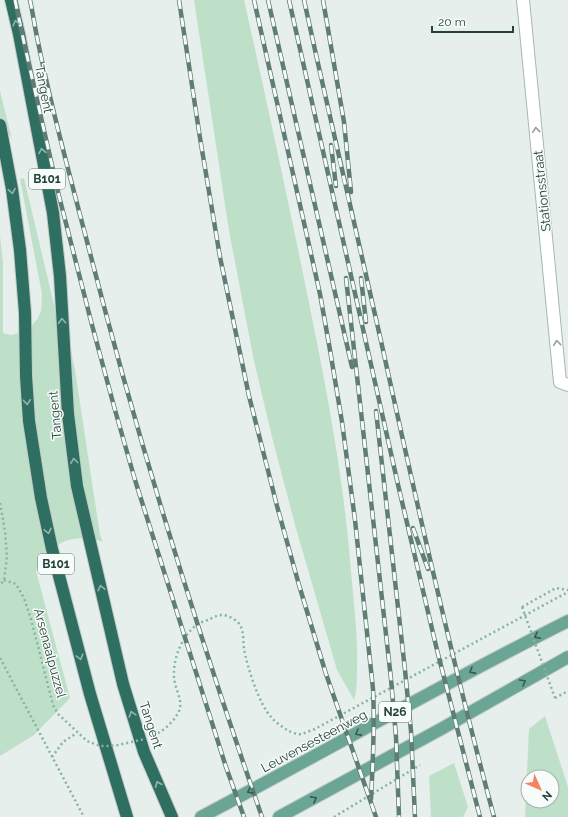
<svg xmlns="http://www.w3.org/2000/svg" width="568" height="817" viewBox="0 0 568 817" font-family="Raleway,sans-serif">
  <rect width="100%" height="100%" fill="#e6efeb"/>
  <g fill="#bfe0c8" fill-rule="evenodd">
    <path d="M194 0H244C266 98 287 195 307 293 326 386 344 478 351 572 354 604 358 636 357 668 357 679 357 690 354 700L337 670 295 525 271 433 254 361 229 231Z"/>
    <path d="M0 91 12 139C9 133 5 128 0 124Z"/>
    <path d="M24 178 54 305 66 328 75 370 100 535 103 542C72 532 51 542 36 571L70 698 34 735 0 756V236L3 263V333L11 335 15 334 24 331 29 329 38 318 41 311 42 294 20 179Z"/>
    <path d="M545 716 568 787V817H525L529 729ZM528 777H552V801H528Z"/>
    <path d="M454 763 468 807 463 817H431L429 776Z"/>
  </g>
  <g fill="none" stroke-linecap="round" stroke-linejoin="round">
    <defs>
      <path id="minor" d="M523 0 560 382 568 385"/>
      <g id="major">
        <path d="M201 817C324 752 444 683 568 621"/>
        <path d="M279 817 441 729 568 657"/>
      </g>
      <g id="highway">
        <path d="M11 0 19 34 53 213 60 276 68 414 77 486 123 684 144 752 172 817"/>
        <path d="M0 125 12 189 20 250 25 313 26 376 29 421 41 498 52 549 90 694 127 817"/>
      </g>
    </defs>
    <use href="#minor" stroke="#a8b8b2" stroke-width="14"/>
    <use href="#major" stroke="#c2cac8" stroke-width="14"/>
    <use href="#highway" stroke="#c2cac8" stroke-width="14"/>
    <g stroke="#86b3a5" stroke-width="2.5" stroke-dasharray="2 3" stroke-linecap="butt">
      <path d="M0 503 5 531 7 557 4 580 0 585"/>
      <path d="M522 607 556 588 568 590"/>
      <path d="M0 658 84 817"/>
      <path d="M555 698 568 691"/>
      <path d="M158 733C166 729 178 717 180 708 182 698 174 687 174 676 173 657 183 634 199 623 202 622 205 621 208 620 212 618 217 615 222 615 228 615 237 620 240 625 244 632 243 641 244 649 247 666 259 704 271 717 275 722 281 726 287 730 291 732 297 735 302 734 305 733 309 731 313 730L568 592"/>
      <path d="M52 757 63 742 77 733"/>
      <path d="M334 817 420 765"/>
    </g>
    <use href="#minor" stroke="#fff" stroke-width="12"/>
    <use href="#major" stroke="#6aa596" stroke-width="12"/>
    <use href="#highway" stroke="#2f6f62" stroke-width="12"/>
    <defs>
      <g id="rail">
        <path d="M15 0 25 47 59 196 92 325 115 410 135 480 226 767 244 817"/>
        <path d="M30 0C33 14 35 28 38 42 52 112 71 180 89 249 138 441 197 630 262 817"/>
        <path d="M179 0 200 138 220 257 249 396 277 506 299 585 326 674 376 817"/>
        <path d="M254 0 320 294 330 350 342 422 355 520 373 689C375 726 373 762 371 799"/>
        <path d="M268 0 352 367"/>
        <path d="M289 0 399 489 437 650 480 817"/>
        <path d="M304 0C329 114 355 228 381 341 416 500 452 660 494 817"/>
        <path d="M323 0 344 122 351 192"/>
        <path d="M331 145 336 186"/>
        <path d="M346 278 391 679 396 737 399 817"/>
        <path d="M361 278 366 322"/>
        <path d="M376 411 405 670 411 731 415 817"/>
        <path d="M413 528 428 569"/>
      </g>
    </defs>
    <use href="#rail" stroke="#5f7d75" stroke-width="4.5"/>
    <use href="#rail" stroke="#f7fbf9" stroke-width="3" stroke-dasharray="9" stroke-linecap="butt"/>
    <g stroke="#86b3a5" stroke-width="2.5" stroke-dasharray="2 3" stroke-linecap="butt">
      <path d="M4 580 16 584 24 598 31 619 53 705 58 714 87 741 100 746H110L118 745 145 739"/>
      <path d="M522 607 555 698"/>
    </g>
  </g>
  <defs><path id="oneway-chevron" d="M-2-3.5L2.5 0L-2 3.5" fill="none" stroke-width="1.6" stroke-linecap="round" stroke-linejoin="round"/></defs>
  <g stroke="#93b5ae">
    <use href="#oneway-chevron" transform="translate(16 23) rotate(-104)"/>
    <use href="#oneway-chevron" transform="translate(42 151) rotate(-100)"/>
    <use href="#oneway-chevron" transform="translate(12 191) rotate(81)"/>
    <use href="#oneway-chevron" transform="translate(62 321) rotate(-93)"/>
    <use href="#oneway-chevron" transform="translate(27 402) rotate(86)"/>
    <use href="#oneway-chevron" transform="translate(74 461) rotate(-97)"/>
    <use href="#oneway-chevron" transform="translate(48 531) rotate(78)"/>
    <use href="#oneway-chevron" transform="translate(101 588) rotate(-103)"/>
    <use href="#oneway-chevron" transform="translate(80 657) rotate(75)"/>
    <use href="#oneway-chevron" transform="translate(132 714) rotate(-107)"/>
    <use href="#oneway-chevron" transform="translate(158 784) rotate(-113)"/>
  </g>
  <g stroke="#92a09c">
    <use href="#oneway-chevron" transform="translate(536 130) rotate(-96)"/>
    <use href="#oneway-chevron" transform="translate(557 343) rotate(-96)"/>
  </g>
  <g stroke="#365b51">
    <use href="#oneway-chevron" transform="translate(537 636) rotate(153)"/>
    <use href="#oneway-chevron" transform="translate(472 671) rotate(151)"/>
    <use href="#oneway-chevron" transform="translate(523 682) rotate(-30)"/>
    <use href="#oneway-chevron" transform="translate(358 733) rotate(151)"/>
    <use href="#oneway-chevron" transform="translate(250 791) rotate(152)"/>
    <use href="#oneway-chevron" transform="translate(314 799) rotate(-28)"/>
  </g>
  <g text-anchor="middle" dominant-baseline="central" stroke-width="3" stroke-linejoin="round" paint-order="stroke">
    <g fill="#f7fbf9" stroke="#637a73" stroke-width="1">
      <rect x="29" y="169" width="36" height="20" rx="3"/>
      <rect x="38" y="554" width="36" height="20" rx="3"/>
      <rect x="379" y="702" width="32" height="20" rx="3"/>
    </g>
    <g font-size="12" font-weight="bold" fill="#24423a">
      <text x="47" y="179">B101</text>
      <text x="56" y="564">B101</text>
      <text x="395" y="712">N26</text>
    </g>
    <g font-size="13" fill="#24423a" stroke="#f7fbf9">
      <text transform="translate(44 89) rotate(79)">Tangent</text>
      <text transform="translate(542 191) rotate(-96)">Stationsstraat</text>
      <text transform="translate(55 415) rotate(-95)">Tangent</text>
      <text transform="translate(50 653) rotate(75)">Arsenaalpuzzel</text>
      <text transform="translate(151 725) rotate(72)">Tangent</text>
      <text transform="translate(314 741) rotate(-28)">Leuvensesteenweg</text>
    </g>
  </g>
  <g transform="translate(540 789) rotate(135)"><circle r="19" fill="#f7fbf9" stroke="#a3b1ad"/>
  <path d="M0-3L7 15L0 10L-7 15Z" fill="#f4845f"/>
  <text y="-6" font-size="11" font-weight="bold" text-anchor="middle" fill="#24423a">N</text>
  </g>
  <path d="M432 26v6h81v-6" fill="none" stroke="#24423a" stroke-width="2"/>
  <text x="438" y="26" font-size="12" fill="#24423a" stroke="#f7fbf9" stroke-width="3" paint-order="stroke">20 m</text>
</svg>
